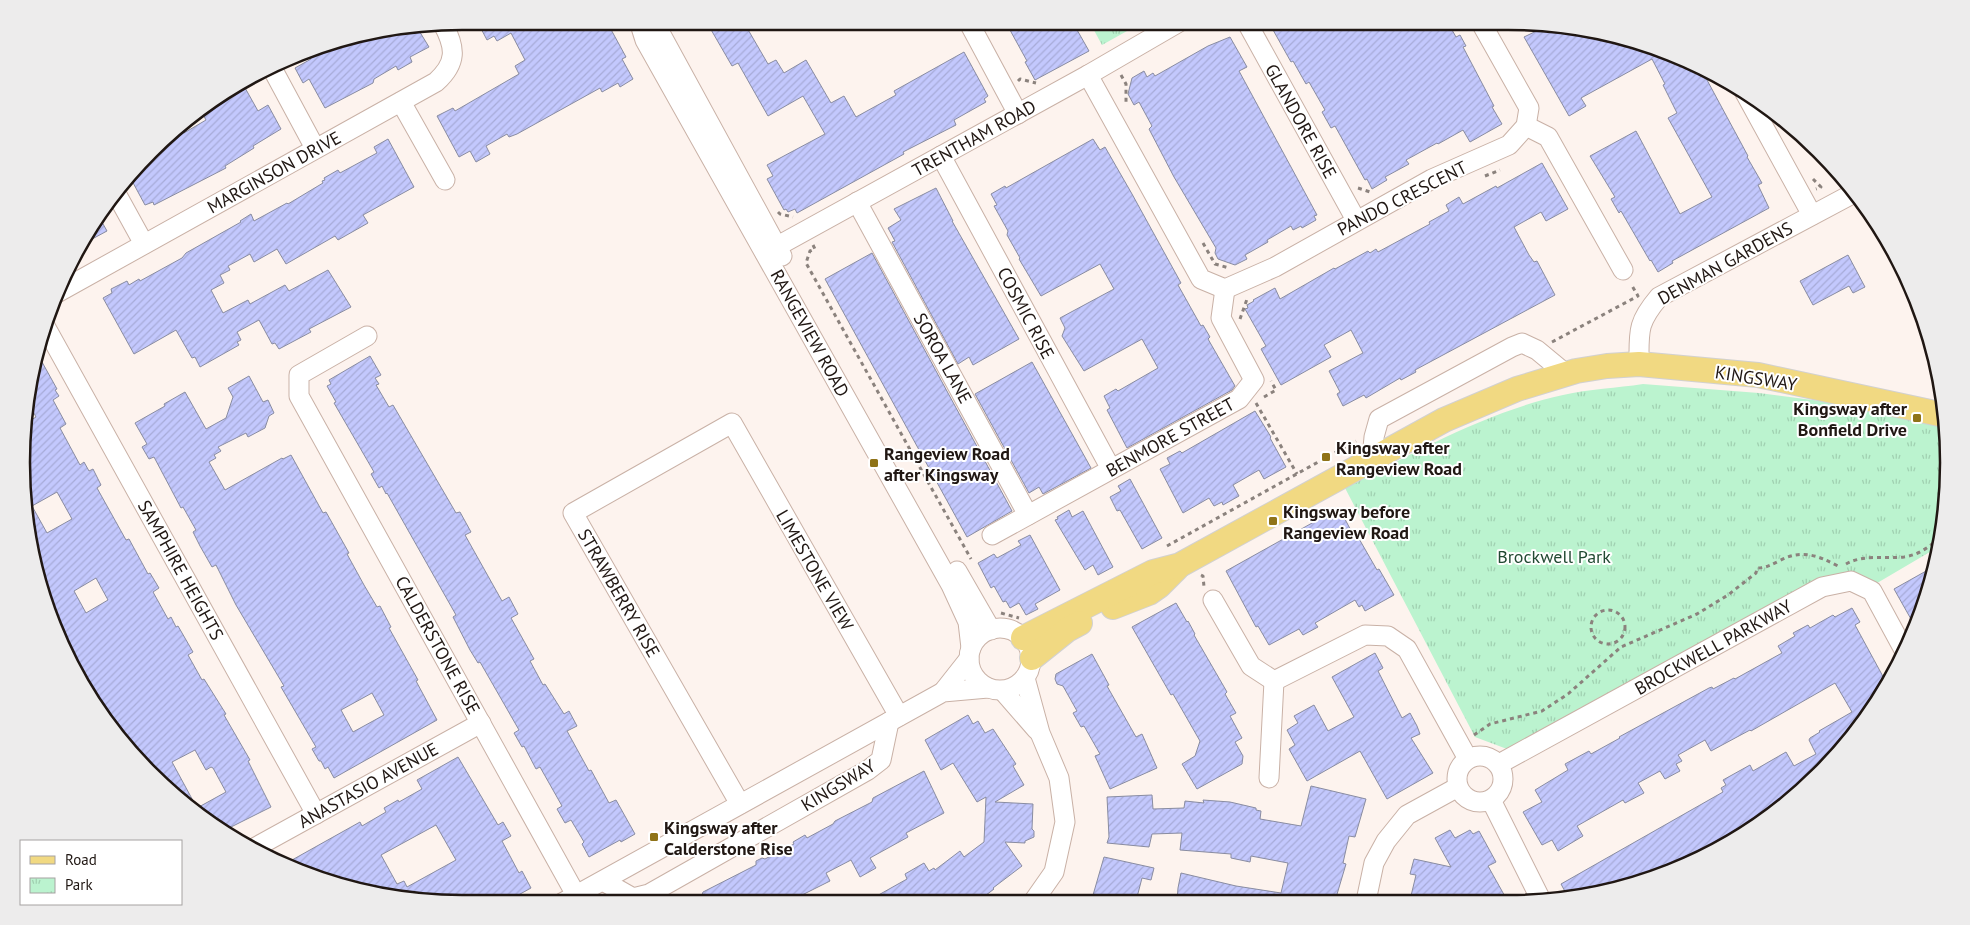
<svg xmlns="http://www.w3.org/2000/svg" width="1970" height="925" viewBox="0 0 1970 925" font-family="'PT Sans',sans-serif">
  <defs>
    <pattern id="park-tufts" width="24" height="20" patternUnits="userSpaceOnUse" patternTransform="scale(1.25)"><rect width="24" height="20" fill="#bbf3cf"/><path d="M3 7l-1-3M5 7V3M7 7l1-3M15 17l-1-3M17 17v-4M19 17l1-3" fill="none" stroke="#a0d0b1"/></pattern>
    <pattern id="building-hatch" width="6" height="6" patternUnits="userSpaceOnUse" patternTransform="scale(1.25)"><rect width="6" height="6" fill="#c3c8fd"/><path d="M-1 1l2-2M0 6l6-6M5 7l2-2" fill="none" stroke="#a7abd8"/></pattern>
  </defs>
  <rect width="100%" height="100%" fill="#fdf3ee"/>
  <g fill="url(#park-tufts)">
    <path d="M1089 21H1145L1102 45Z"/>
    <path d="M1643 384 1759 393 1944 417 1949 463 1940 546 1867 589 1851 581 1507 749 1475 737 1345 488C1416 452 1485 412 1563 395 1589 389 1617 388 1643 384Z"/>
  </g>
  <g fill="url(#building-hatch)" stroke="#898ca1" fill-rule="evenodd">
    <path d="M477 21H600L603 27 608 24 626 57 622 59 633 79 620 87 618 83 602 92 600 88 517 134 509 137 507 134 486 146 490 154 476 162 470 151 459 157 437 116 453 108 455 111 519 74 515 66 525 60 511 33 497 41 494 36 487 40Z"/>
    <path d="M706 21H743L768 64 776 60 784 73 806 60 831 103 844 96 856 117 896 95 894 91 964 52 988 96 984 99 986 102 954 120 956 125 903 152 904 154 797 213 795 209 788 212 786 209 784 210 767 179 773 176 767 165 825 134 803 96 768 116 738 63 732 66Z"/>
    <path d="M1005 21H1072L1089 51 1035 80 1025 62 1027 61Z"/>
    <path d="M1268 21H1447L1456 37 1460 35 1466 46 1463 47 1494 106 1492 107 1502 124 1470 142 1463 130 1438 144 1437 143 1406 160 1409 164 1385 177 1387 180 1372 189 1367 179 1365 180 1335 126 1331 128 1322 112 1325 110 1309 82 1306 84 1293 61 1291 62Z"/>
    <path d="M1549 25 1594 30 1677 55 1700 67 1748 156 1747 157 1762 183 1758 185 1769 208 1672 261 1673 263 1658 272 1651 260 1650 261 1621 211 1619 213 1611 199 1615 197 1590 156 1636 131 1680 214 1712 197 1668 118 1677 113 1663 85 1665 84 1652 59 1581 98 1586 106 1569 116 1524 37Z"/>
    <path d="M418 29 429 47 410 57 412 62 398 70 396 66 374 79 373 83 325 108 309 79 303 83 295 68 311 59 309 55 328 45 331 50 348 40Z"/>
    <path d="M1230 37 1247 67 1239 71 1317 215 1314 216 1316 220 1302 228 1301 226 1293 230 1291 226 1267 240 1268 242 1245 255 1247 259 1235 265 1218 259 1215 253 1216 248 1174 177 1149 129 1152 126 1139 102 1134 105 1128 94 1132 78 1144 71 1147 77 1153 73 1155 76 1208 46Z"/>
    <path d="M244 86 258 111 268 105 281 129 253 146 254 148 225 166 226 168 154 205 153 202 145 205 131 179 175 132 182 129 184 133 206 120 200 109Z"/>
    <path d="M388 139 414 187 363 215 368 223 338 240 335 236 286 264 277 249 254 262 250 254 228 266 230 270 220 275 224 283 211 290 223 313 248 300 250 304 285 285 289 291 328 270 351 307 309 329 311 332 279 349 275 343 272 344 259 320 237 332 241 340 237 342 239 345 200 367 195 357 192 358 176 330 134 354 103 298 112 293 111 289 127 281 129 285 139 279 140 281 182 258 186 253 241 222 240 221 251 214 254 221 287 203 288 204 323 183 322 181 325 180 324 178 338 170 340 173 377 153 374 147Z"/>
    <path d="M1093 139 1100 150 1105 147 1132 194 1181 283 1178 285 1201 326 1203 325 1210 337 1208 339 1235 386 1232 390 1127 448 1107 410 1110 408 1104 396 1116 389 1118 391 1158 368 1142 339 1084 371 1062 336 1065 328 1060 318 1114 289 1100 264 1041 296 1019 259 1020 258 1007 235 1008 231 994 206 997 205 991 194 1005 186 1006 188Z"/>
    <path d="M1542 163 1568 209 1546 221 1541 212 1514 227 1529 255 1534 262 1537 261 1555 295 1415 370 1416 372 1401 380 1400 378 1366 398 1364 395 1343 406 1337 394 1340 392 1329 371 1363 353 1351 330 1324 345 1331 357 1281 385 1261 349 1266 346 1245 309 1248 308 1247 305 1254 301 1253 300 1275 288 1280 299 1334 268 1335 269 1368 251 1370 253 1376 249 1378 252 1430 224 1429 222 1449 211 1446 205 1459 197 1463 204 1496 186 1497 188Z"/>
    <path d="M936 188 953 221H952L1019 339 973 365 969 357 958 364 892 242 895 241 888 228 901 220 894 209Z"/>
    <path d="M98 215 107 231 81 245 95 218Z"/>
    <path d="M872 253 1012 511 967 537 825 279Z"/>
    <path d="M1848 255 1865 287 1853 293 1849 286 1813 305 1800 281Z"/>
    <path d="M37 353 57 389 55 390 59 396 53 400 66 424 60 428 80 465 84 462 89 471 93 469 101 485 97 488 126 540 129 539 148 574 150 573 159 588 153 592 168 619 171 617 176 627 178 626 193 652 188 655 202 680 204 679 226 714 224 715 250 760 248 761 271 807 229 828H225L171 794 112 731 67 658 25 520 28 422 36 417 29 404 30 376ZM57 492 72 519 47 533 32 506ZM96 578 108 600 86 613 74 591ZM195 750 206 770 211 767 213 768 226 792 197 808 172 762Z"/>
    <path d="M370 356 381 375 375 378 379 384 376 385 389 407 393 405 456 513 460 512 471 532 465 535 502 601 509 597 518 614 511 618 534 659 530 661 543 685 545 684 564 714 569 711 577 726 567 731 589 771 591 770 609 803 616 800 635 834 621 842 620 840 589 857 582 844 584 842 571 820 565 823 557 809 562 806 540 767 536 769 524 746 522 747 514 733 519 730 480 662 478 663 470 650 453 617 456 615 387 493 386 494 382 486 379 488 371 474 374 472 334 403 336 402 327 386 331 384 329 380Z"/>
    <path d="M1032 362 1091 468 1043 494 1039 487 1029 493 975 394Z"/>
    <path d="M249 376 263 402 268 400 274 413 269 416 265 428 248 437 246 433 218 447 221 451 214 455 216 458 209 462 225 490 282 458 283 459 291 455 323 513 326 512 349 553 347 554 364 585 377 607 380 606 391 627 389 628 418 680 416 681 437 720 334 778 328 767 325 769 321 761H319L312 749 316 747 281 687 284 686 236 605 216 565 212 567 200 546 193 532 196 530 183 507 181 508 154 457 149 459 142 447 147 444 135 423 165 406 164 404 185 392 206 429 226 418 233 397 228 388ZM372 693 384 715 353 732 341 710Z"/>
    <path d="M1255 411 1271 437 1270 438 1286 467 1264 479 1259 470 1233 485 1239 496 1223 505 1222 502 1214 506 1209 498 1183 513 1160 469 1170 464 1167 458 1180 451 1182 453Z"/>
    <path d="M1130 479 1162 538 1142 549 1120 510 1117 511 1110 497 1121 491 1118 486Z"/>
    <path d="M1339 508 1355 538 1358 537 1377 570 1379 569 1394 595 1365 611 1362 605 1359 607 1355 600 1315 623 1318 627 1303 635 1299 629 1269 645 1258 626 1256 627 1226 571Z"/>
    <path d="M1069 510 1072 517 1083 511 1113 567 1098 575 1093 565 1085 570 1055 520 1058 519 1057 517Z"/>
    <path d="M1030 535 1060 590 1035 604 1038 609 1026 615 1019 603 1010 608 1006 601 1003 602 994 586 991 588 978 563 994 554 997 558 1021 545 1018 541Z"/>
    <path d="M1935 566 1927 594 1916 628 1894 589Z"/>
    <path d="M1176 603 1187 622 1188 621 1195 634 1194 635 1227 692 1225 694 1236 713 1230 716 1242 738 1235 742 1243 756 1242 764 1197 789 1182 764 1195 756 1200 741 1173 694 1171 695 1132 627Z"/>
    <path d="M1852 608 1860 622 1855 625 1886 682 1858 731 1776 812 1675 871 1569 899 1561 884 1723 792 1721 788 1726 785 1723 780 1750 765 1753 771 1786 752 1794 766 1816 754 1809 740 1810 738 1820 732 1819 731 1852 712 1835 683 1751 731 1750 730 1711 751 1705 740 1678 755 1682 761 1676 764 1680 771 1665 779 1660 771 1638 783 1644 793 1625 803 1623 800 1577 826 1583 836 1558 851 1552 840 1542 845 1523 812 1542 802 1535 790 1568 770 1565 764 1589 751 1591 754 1620 738 1619 737 1709 688 1712 687 1713 689 1734 678 1735 679 1782 653 1778 646 1795 636 1793 633 1808 625 1810 628 1833 615 1835 617Z"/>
    <path d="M1375 653 1383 668 1378 671 1402 718 1410 713 1417 726 1420 734 1411 738 1433 773 1387 799 1360 751 1307 781 1289 749 1295 745 1287 730 1298 723 1294 716 1314 705 1328 731 1354 717 1332 677Z"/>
    <path d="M1092 654 1109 685 1107 686 1136 737 1142 734 1157 768 1110 789 1095 756 1100 754 1084 726 1081 727 1073 713 1077 711 1063 686 1057 684 1055 679 1056 674Z"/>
    <path d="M968 715 973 724 978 721 985 733 993 729 1016 764 1013 766 1024 785 995 802 1033 804 1032 829 1034 831V837L1025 841V843L1005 842 1022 866 993 888 994 889 977 902H866L907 879 905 874 924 863 929 871 934 868 935 870 960 851 964 857 984 842 986 797 977 802 953 763 941 770 925 740Z"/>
    <path d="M458 757 498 825 503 822 511 836 502 841 519 873 522 871 531 888 502 904H462L376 895 362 891 357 882 355 883 353 880 343 885 299 872 292 860 360 822 362 826 386 812 384 808 398 800 399 802 422 789 417 780ZM436 825 456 860 407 887 404 881 397 884 381 855Z"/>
    <path d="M924 771 944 813 906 833 908 837 870 858 876 868 860 877 851 860 826 873 830 881 786 903H699L703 892 756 865V861L762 858 765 859 794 844 793 842 805 835 807 838 833 824 835 821 872 802 873 798Z"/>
    <path d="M1311 786 1366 799 1355 837 1349 836 1343 863 1346 864 1335 901H1177L1178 888 1181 873 1236 886 1281 893 1288 863 1251 856 1250 862 1231 858V854L1180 850 1182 833 1152 834 1149 847 1107 843 1109 837 1107 797 1152 795 1153 809 1184 808 1185 801 1204 803 1203 800 1230 802 1256 808V810L1261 811 1260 819 1301 826Z"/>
    <path d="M1450 830 1455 838 1470 830 1473 834 1479 831 1496 862 1488 866 1507 900H1410L1416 875 1410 874 1414 859 1451 867 1435 838Z"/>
    <path d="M1104 857 1154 868 1151 880 1142 878 1136 901 1091 902Z"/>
  </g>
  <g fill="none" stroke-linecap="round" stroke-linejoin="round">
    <defs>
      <g id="minor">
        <path d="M639 21 645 40 951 585 968 622 971 648"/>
        <path d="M652 21 658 29 782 256"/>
        <path d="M968 21 1018 114"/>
        <path d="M1246 21 1356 220"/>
        <path d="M273 70 315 148"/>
        <path d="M1088 75 1201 279 1225 289 1275 267 1432 179 1509 145 1526 126 1529 108 1480 21"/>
        <path d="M1744 91 1812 215"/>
        <path d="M401 102 445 180"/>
        <path d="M1526 126 1548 137 1623 270"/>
        <path d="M941 156 1111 469"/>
        <path d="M117 195 144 244"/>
        <path d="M857 202 1028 515"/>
        <path d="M765 253 1088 75 1181 21"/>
        <path d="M55 294 436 82C457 63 456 48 443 24"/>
        <path d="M45 326 316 814"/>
        <path d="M367 336 299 375V396L576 895"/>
        <path d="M1639 364C1639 331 1637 323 1659 297L1854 193"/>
        <path d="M1372 459 1374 437 1379 419 1512 347 1522 343 1537 350 1566 374"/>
        <path d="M992 535 1239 399 1254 380 1221 318 1225 289"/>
        <path d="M957 571 991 630"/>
        <path d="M1213 600 1251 666 1274 681"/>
        <circle cx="1000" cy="659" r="31"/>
        <path d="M1025 678 1040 733 1059 778 1065 822 1054 872 1033 902"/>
        <path d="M1274 681 1365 635 1388 636 1407 649 1468 759"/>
        <path d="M1003 691 1037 730"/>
        <path d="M943 692 969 659"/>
        <circle cx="1480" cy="779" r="23"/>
        <path d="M1499 764 1822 587 1851 581 1872 591 1904 650"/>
        <path d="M1269 778 1274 681"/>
        <path d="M1491 800 1541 900"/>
        <path d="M740 804 573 513 732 423 899 716"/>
        <path d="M256 847 481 723"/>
        <path d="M603 881 633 898 649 894 868 770 881 760 889 722"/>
        <path d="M1366 901 1374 863 1386 841 1407 815 1458 787"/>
        <path d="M562 903 943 692 988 688"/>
      </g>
      <g id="major">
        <path d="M1113 607 1149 593 1159 586 1177 568"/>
        <path d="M1023 638 1153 572 1180 565 1444 420 1517 389 1576 371 1607 366 1639 364 1758 375 1944 415"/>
        <path d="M1032 658 1067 630 1080 623"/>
      </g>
    </defs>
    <use href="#minor" stroke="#c9b1a6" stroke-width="21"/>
    <use href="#major" stroke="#d2d1d0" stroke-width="26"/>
    <g stroke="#8b827d" stroke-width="3" stroke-dasharray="4 4" stroke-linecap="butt">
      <path d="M1121 75 1126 84V105"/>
      <path d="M1018 81 1020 79 1036 83"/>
      <path d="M1485 176 1500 170"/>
      <path d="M1813 179 1821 187 1816 189"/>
      <path d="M1358 188 1373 193"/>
      <path d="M778 212 780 214 793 217"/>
      <path d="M1203 243 1215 264 1229 268"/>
      <path d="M813 245 815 249 810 251 806 263 971 559"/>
      <path d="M1240 319 1247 299"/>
      <path d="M1552 342 1638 296 1631 284"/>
      <path d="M1264 397 1276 390 1271 381"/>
      <path d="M1256 403 1297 474"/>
      <path d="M1167 546 1356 441"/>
      <path d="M1846 564C1864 554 1885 559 1904 557 1919 555 1930 546 1941 537"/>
      <path d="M1201 575 1203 576 1204 587"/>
      <circle cx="1608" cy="627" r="17"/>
      <path d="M1001 613 1019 618"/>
      <path d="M1474 735 1490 724 1542 711 1568 694 1621 647 1697 614 1728 595 1756 573 1757 568C1766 568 1771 565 1779 561 1801 549 1817 555 1838 566"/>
    </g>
    <use href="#minor" stroke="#fff" stroke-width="19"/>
    <use href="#major" stroke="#f1d982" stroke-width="24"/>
  </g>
  <g fill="#8f7318" stroke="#fff" stroke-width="2">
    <rect x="1912" y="413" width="10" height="10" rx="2.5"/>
    <rect x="1321" y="452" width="10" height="10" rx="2.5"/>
    <rect x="869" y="458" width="10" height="10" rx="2.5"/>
    <rect x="1268" y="516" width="10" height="10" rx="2.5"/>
    <rect x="649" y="832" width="10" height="10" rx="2.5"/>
  </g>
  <g text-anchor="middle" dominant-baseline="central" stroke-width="4" stroke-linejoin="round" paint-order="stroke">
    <g font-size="18" fill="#201713" stroke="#fff">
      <text transform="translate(1301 121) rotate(61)">GLANDORE RISE</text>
      <text transform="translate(974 138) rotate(-29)">TRENTHAM ROAD</text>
      <text transform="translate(274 172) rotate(-29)">MARGINSON DRIVE</text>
      <text transform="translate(1402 198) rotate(-27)">PANDO CRESCENT</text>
      <text transform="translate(1725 263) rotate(-29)">DENMAN GARDENS</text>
      <text transform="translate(1026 313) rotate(62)">COSMIC RISE</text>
      <text transform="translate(810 333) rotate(61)">RANGEVIEW ROAD</text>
      <text transform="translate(943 358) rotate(61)">SOROA LANE</text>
      <text transform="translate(1756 378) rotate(9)">KINGSWAY</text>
      <text transform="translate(1170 437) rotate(-29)">BENMORE STREET</text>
      <text transform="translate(181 570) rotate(61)">SAMPHIRE HEIGHTS</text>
      <text transform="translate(815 570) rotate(60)">LIMESTONE VIEW</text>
      <text transform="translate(619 593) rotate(60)">STRAWBERRY RISE</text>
      <text transform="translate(438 645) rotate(61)">CALDERSTONE RISE</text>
      <text transform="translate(1713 647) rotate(-29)">BROCKWELL PARKWAY</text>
      <text transform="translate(368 785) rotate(-29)">ANASTASIO AVENUE</text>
      <text transform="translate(838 785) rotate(-31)">KINGSWAY</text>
    </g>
    <g font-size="18" font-weight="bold" fill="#201713" stroke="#fff" text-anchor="start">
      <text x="1907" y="408" text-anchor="end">Kingsway after<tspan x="1907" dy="21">Bonfield Drive</tspan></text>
      <text x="1336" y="447">Kingsway after<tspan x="1336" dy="21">Rangeview Road</tspan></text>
      <text x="884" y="453">Rangeview Road<tspan x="884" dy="21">after Kingsway</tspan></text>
      <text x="1283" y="511">Kingsway before<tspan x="1283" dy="21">Rangeview Road</tspan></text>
      <text x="664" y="827">Kingsway after<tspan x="664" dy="21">Calderstone Rise</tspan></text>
    </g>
    <g font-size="18" fill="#224a33" stroke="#fff">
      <text x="1554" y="556">Brockwell Park</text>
    </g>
  </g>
  <path d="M0 0H1970V925H0ZM462 30H1508A432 432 0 0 1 1940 462V463A432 432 0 0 1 1508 895H462A432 432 0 0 1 30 463V462A432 432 0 0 1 462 30Z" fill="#edecec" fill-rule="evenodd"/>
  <path fill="none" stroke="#201713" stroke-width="2.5" d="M462 30H1508A432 432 0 0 1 1940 462V463A432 432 0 0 1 1508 895H462A432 432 0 0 1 30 463V462A432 432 0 0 1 462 30Z"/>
  <rect x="20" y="840" width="162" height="65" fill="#ffffff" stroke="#a6a2a1"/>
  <rect x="30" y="856" width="25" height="8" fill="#f1d982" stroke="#a6a2a1"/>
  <text x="65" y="865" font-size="15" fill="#201713">Road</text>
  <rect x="30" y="878" width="25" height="15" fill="url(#park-tufts)" stroke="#a6a2a1"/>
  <text x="65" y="890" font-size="15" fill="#201713">Park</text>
</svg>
